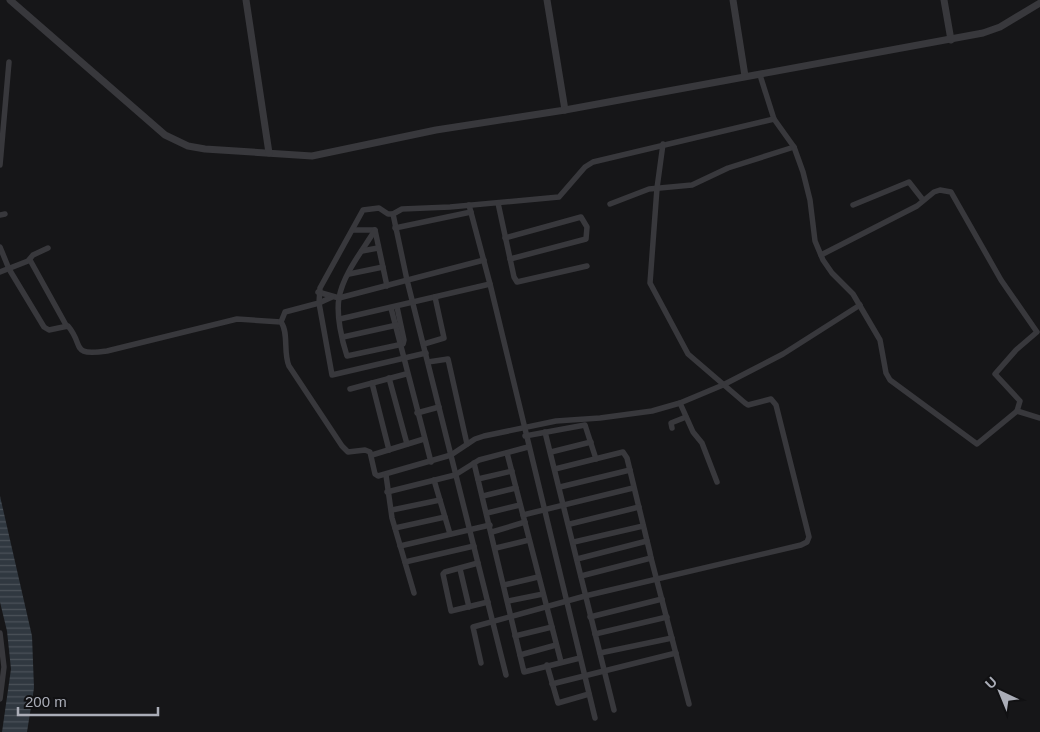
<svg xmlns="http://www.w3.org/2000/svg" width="1040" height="732" viewBox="0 0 1040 732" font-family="Arial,sans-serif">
  <defs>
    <pattern id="water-rules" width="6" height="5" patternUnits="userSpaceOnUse" patternTransform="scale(1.25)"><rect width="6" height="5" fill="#303840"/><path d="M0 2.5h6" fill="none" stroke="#4b5259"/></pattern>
  </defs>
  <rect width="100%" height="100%" fill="#161618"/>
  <path fill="url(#water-rules)" d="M0 496 32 636 34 688 27 732H2L11 669 7 631 0 602Z"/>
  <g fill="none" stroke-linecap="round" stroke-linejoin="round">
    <g stroke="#38383c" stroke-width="5.5">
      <path d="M760 75 774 119"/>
      <path d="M0 165 9 62"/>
      <path d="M498 203 514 277 517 282 587 266"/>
      <path d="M610 204 649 189 692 185 728 168 794 147"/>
      <path d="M853 205 909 182 923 200"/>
      <path d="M393 214 407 280 506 675"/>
      <path d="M0 215 5 214"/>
      <path d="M395 228 471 212"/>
      <path d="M353 230H375L387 286"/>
      <path d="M375 230C363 250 343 274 339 298 336 315 342 341 347 356L403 344 404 340 397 307"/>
      <path d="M505 238 581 217 587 227 586 239 510 259"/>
      <path d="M0 247 9 269 44 327 49 330 68 326C85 346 69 356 107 351L237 319 281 322C289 333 283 353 289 366L342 446 348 452 365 450 370 452 375 474 378 476 451 455 475 439 484 436 556 421 600 418 652 411 680 403 723 385 783 354 860 305"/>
      <path d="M362 251 378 248"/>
      <path d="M821 255 917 206 934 192 940 190 951 192 1001 280 1037 332 1016 350 995 374 1020 401 1017 411"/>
      <path d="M30 260 66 325"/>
      <path d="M0 272 28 261 33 255 48 248"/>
      <path d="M349 274 383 267"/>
      <path d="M490 284 595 718"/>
      <path d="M318 292 339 298 484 260"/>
      <path d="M332 297 319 303 332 375 426 353"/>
      <path d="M391 308 431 462"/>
      <path d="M340 319 490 284 469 205"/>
      <path d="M281 322 285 312 319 303 320 288 363 210 379 208 388 214H393L402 209 450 207 559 197 585 167 593 162 774 119 794 147 803 172 810 200 815 241 823 260 832 273 853 294 880 340 886 373 890 380 977 444 1017 411 1040 418"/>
      <path d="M343 337 397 325"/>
      <path d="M424 344 444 338 435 297"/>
      <path d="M428 362 448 359 467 444"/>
      <path d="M389 378 407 444"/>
      <path d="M372 383 389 450"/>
      <path d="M350 389 406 374"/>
      <path d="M680 403 693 432 702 443 717 482"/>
      <path d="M417 413 439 407"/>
      <path d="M672 428 671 423 686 417"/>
      <path d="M545 432 614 710"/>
      <path d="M525 436 585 425 596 459"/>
      <path d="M551 452 591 442"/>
      <path d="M507 453 561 662"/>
      <path d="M372 455 424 439"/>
      <path d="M474 463 524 672 580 658"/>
      <path d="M555 469 623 452 627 458 650 553 651 558 581 576"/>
      <path d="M386 475 392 518 414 593"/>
      <path d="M478 479 512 471"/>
      <path d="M434 480 450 534"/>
      <path d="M560 487 630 470"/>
      <path d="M387 492 455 475 479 460 528 447"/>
      <path d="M483 496 516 488"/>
      <path d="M392 510 440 500"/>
      <path d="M487 513 520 505"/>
      <path d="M523 515 633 488"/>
      <path d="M570 524 639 507"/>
      <path d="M395 528 445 517"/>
      <path d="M492 532 525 522"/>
      <path d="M574 542 643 526"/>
      <path d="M400 546 490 525"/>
      <path d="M496 548 529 540"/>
      <path d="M651 558 689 704"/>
      <path d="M577 559 647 541"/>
      <path d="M405 562 474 546"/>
      <path d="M478 563 445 572 443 574 451 611 488 602"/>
      <path d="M460 569 469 607"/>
      <path d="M504 585 538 577"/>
      <path d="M508 601 543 594"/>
      <path d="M590 617 662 599"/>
      <path d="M0 633 4 667 0 699"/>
      <path d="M595 634 667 617"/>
      <path d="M515 636 552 627"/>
      <path d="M600 653 672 638"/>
      <path d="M520 655 556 645"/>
      <path d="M481 663 473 627 585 596 801 545 807 542 809 537 776 405 771 399 748 405 745 403 688 354 650 283 657 188 663 144"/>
      <path d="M547 665 558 703 589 694"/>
      <path d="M552 684 676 653"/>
    </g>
    <g stroke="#38383c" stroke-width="7">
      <path d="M10 0 165 135 188 146 205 149 312 156 436 130 565 110 547 0"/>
      <path d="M246 0 269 153"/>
      <path d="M733 0 745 76"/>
      <path d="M944 0 951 40"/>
      <path d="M565 110 983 33 1000 27 1040 3"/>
    </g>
  </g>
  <g transform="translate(1000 692) rotate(316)" stroke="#111113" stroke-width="4" paint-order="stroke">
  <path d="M0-4L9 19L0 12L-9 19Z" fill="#aaadb7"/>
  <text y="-8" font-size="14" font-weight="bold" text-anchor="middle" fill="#aaadb7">U</text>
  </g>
  <path d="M18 707v8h140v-8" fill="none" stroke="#aaadb7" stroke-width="2.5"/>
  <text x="25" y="707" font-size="15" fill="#aaadb7" stroke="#111113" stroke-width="4" paint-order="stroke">200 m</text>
</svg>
